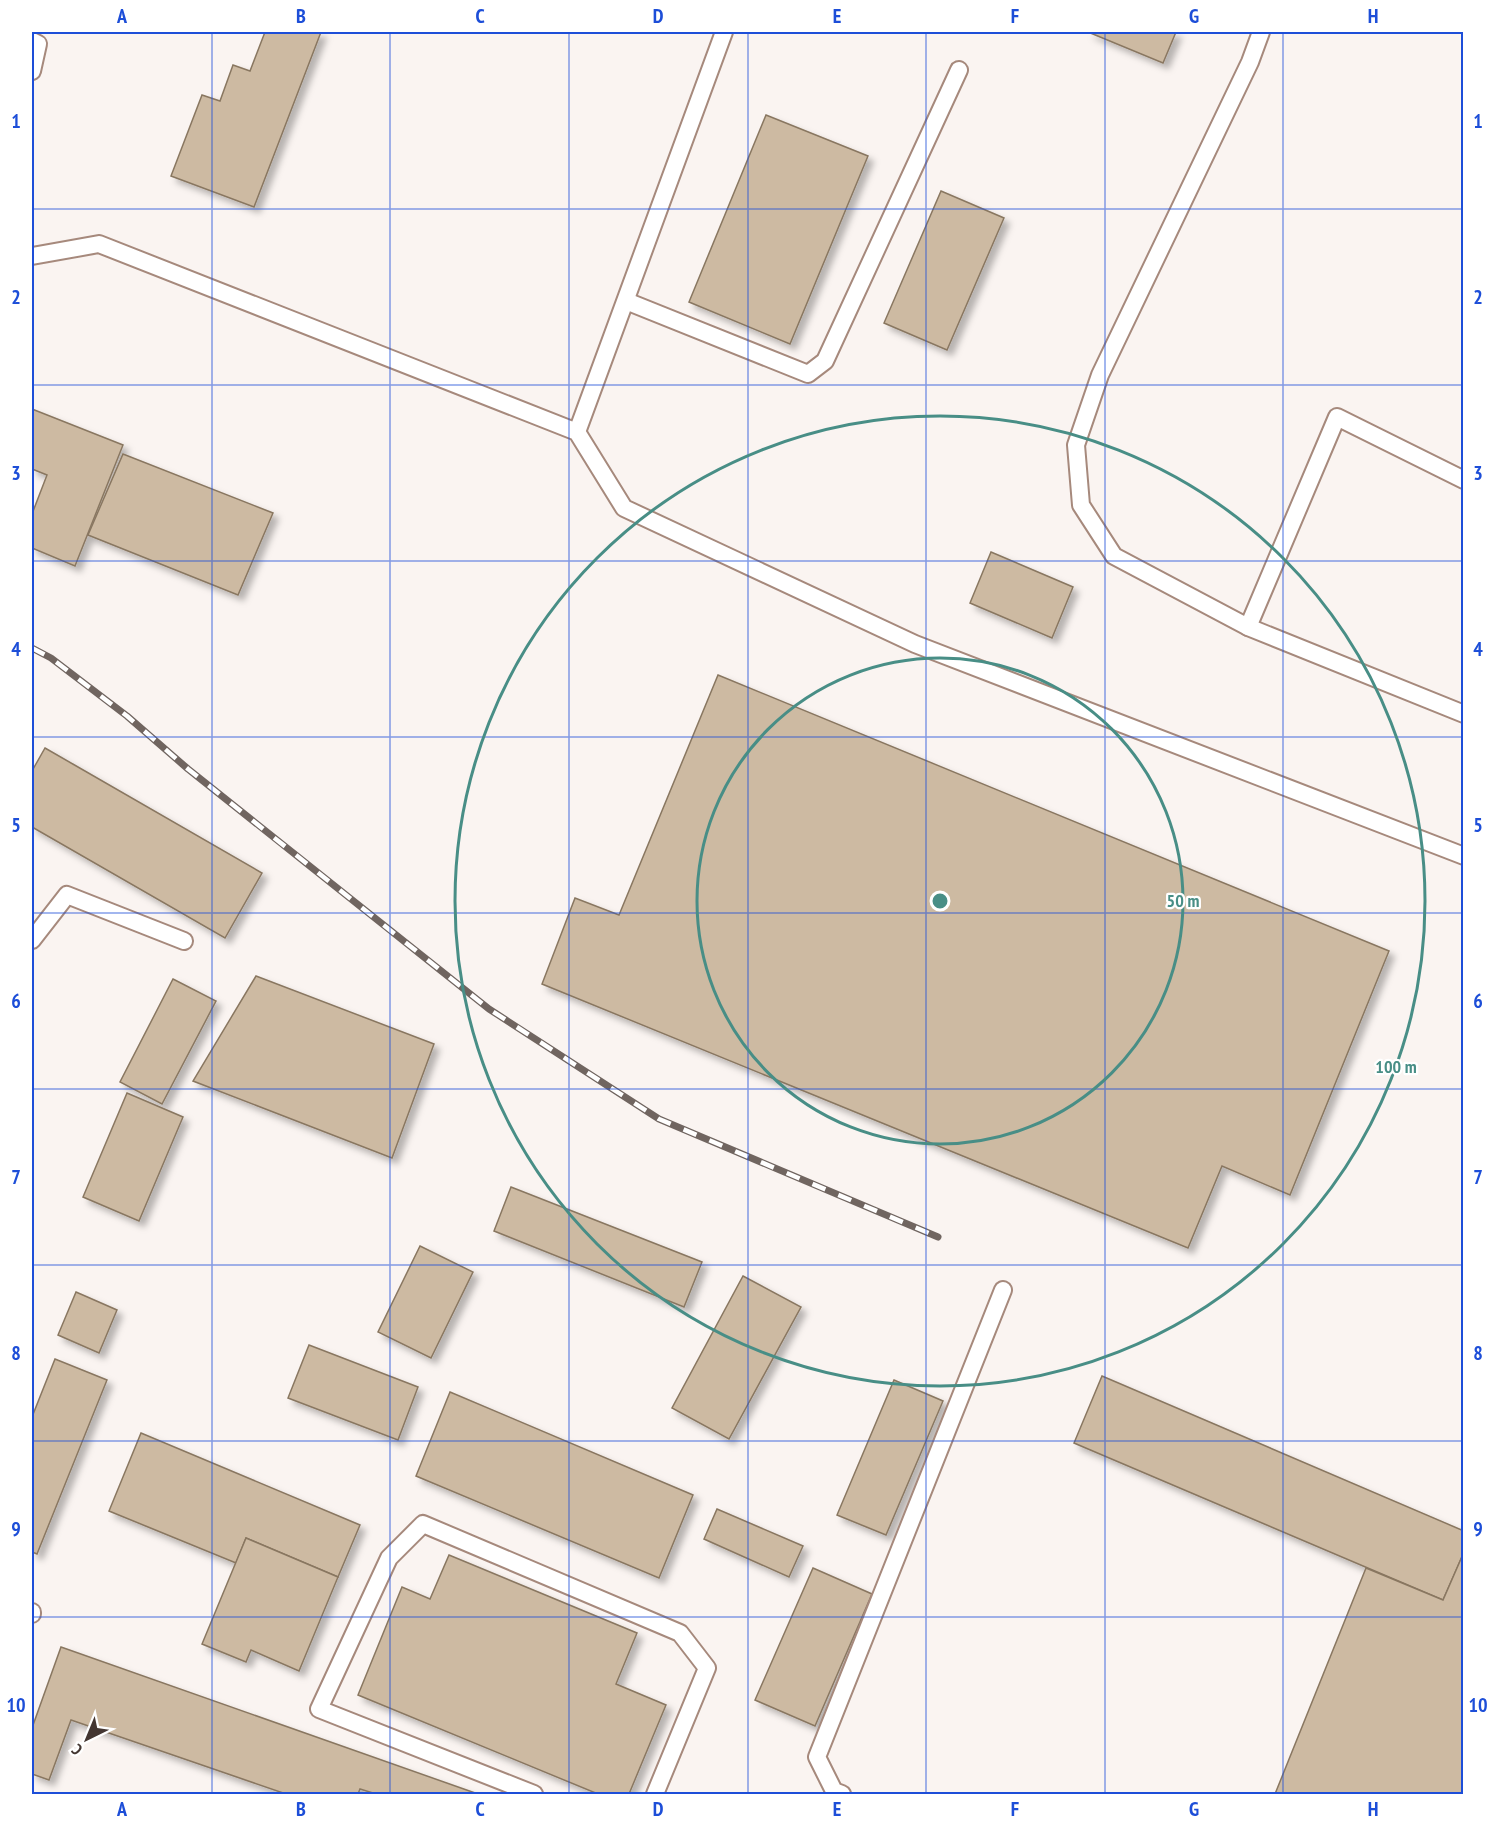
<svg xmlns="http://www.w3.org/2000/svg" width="1495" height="1826" viewBox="0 0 1495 1826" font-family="'PT Sans Narrow',sans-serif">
  <defs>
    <filter id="shadow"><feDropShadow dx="5.5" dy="5.5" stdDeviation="3" flood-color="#0004"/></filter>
  </defs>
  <rect width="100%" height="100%" fill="#faf4f1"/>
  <g fill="#cdbaa2" stroke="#897761" stroke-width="1.5" filter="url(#shadow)">
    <path d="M265 32H321L254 207 171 176 202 95 220 101 233 65 250 71Z"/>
    <path d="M1088 32H1176L1163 63Z"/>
    <path d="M766 115 868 156 790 344 689 302Z"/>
    <path d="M941 191 1004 218 947 350 884 323Z"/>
    <path d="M32 409 123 445 75 566 32 548V514L47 475 32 469Z"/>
    <path d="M123 454 273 513 238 595 88 535Z"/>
    <path d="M991 552 1073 587 1052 638 970 603Z"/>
    <path d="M718 675 1389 951 1290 1195 1222 1166 1188 1248 542 984 575 898 619 915Z"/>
    <path d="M45 748 262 873 225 938 32 827V771Z"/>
    <path d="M256 976 434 1044 392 1158 193 1081Z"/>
    <path d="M173 979 216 1001 162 1104 120 1082Z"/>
    <path d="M127 1093 183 1117 139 1221 83 1197Z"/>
    <path d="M511 1187 702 1262 684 1307 494 1231Z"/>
    <path d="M420 1246 473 1272 431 1358 378 1332Z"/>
    <path d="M743 1276 801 1307 729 1439 672 1408Z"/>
    <path d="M76 1292 117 1310 99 1353 58 1335Z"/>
    <path d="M309 1345 418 1387 398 1440 288 1398Z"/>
    <path d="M55 1359 107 1380 37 1554 32 1552V1417Z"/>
    <path d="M1102 1376 1464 1531V1552L1443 1600 1074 1443Z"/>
    <path d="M894 1380 943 1401 886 1535 837 1515Z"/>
    <path d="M450 1392 693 1495 659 1578 416 1476Z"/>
    <path d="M141 1433 360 1525 338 1577 246 1538 236 1563 109 1511Z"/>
    <path d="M717 1509 803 1546 789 1577 704 1539Z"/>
    <path d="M246 1538 338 1577 299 1671 251 1650 246 1662 202 1644Z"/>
    <path d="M1464 1552V1794H1275L1366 1568 1443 1600Z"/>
    <path d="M449 1555 637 1633 616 1684 666 1705 629 1794H598L358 1695 402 1587 430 1599Z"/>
    <path d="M813 1568 872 1594 815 1726 755 1700Z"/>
    <path d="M61 1647 478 1794H376L360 1789 358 1794H286L71 1720 49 1780 32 1774V1728Z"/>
  </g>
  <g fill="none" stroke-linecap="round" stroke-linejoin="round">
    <defs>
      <g id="service">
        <path d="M1261 32 1250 62 1100 375 1076 445 1081 505 1114 556 1248 627 1464 714"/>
        <path d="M32 41 38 44 32 71"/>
        <path d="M32 256 99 244 577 432 624 508 915 644 1464 856"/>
        <path d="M626 301 808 374 825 361 959 70"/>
        <path d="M577 432 724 32"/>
        <path d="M1248 627 1337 417 1464 480"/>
        <path d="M32 940 67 895 184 941"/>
        <path d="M32 1614V1612"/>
        <path d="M534 1794 319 1709 389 1558 423 1524 680 1633 707 1668 655 1794"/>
        <path d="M842 1794 834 1791 817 1757 1003 1290"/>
      </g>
    </defs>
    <use href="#service" stroke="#a6897c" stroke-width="20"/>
    <use href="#service" stroke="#fff" stroke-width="16"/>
    <defs>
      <path id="rail" d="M32 648 51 658 127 716 188 769 489 1009 659 1119 938 1237"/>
    </defs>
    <use href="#rail" stroke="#706560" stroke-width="7"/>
    <use href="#rail" stroke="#fff" stroke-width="4.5" stroke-dasharray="14" stroke-linecap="butt"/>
  </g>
  <path fill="none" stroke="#1d4ed8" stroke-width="1.5" stroke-opacity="0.55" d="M212 32V1794M390 32V1794M569 32V1794M748 32V1794M926 32V1794M1105 32V1794M1283 32V1794M32 209H1464M32 385H1464M32 561H1464M32 737H1464M32 913H1464M32 1089H1464M32 1265H1464M32 1441H1464M32 1617H1464"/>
  <g fill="none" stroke="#488e86" stroke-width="3">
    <circle cx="940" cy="901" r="243"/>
    <circle cx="940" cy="901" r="485"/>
  </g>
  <circle cx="940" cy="901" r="9" fill="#488e86" stroke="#fff" stroke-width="3"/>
  <g font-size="18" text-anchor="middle" font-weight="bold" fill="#488e86" stroke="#fff" stroke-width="4.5" stroke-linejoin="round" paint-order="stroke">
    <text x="1183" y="907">50 m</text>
    <text x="1396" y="1073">100 m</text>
  </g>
  <rect width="1495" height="1826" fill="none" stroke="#ffffff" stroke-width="66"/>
  <g transform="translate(87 1739) rotate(223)" stroke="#ffffff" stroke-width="4.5" paint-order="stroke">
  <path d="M0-4.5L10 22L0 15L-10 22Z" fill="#433631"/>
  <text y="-9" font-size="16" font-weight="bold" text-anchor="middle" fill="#433631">С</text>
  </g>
  <rect x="33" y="33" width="1429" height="1760" fill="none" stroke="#1d4ed8" stroke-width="2"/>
  <g font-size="20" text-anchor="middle" font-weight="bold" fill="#1d4ed8">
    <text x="122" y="23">A</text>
    <text x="301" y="23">B</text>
    <text x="480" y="23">C</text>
    <text x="658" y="23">D</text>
    <text x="837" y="23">E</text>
    <text x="1015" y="23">F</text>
    <text x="1194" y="23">G</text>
    <text x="1373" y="23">H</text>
    <text x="16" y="128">1</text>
    <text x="1478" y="128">1</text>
    <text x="16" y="304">2</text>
    <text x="1478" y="304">2</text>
    <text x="16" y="480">3</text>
    <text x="1478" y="480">3</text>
    <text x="16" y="656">4</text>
    <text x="1478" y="656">4</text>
    <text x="16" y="832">5</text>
    <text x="1478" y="832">5</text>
    <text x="16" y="1008">6</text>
    <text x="1478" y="1008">6</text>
    <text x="16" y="1184">7</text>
    <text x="1478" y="1184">7</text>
    <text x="16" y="1360">8</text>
    <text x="1478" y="1360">8</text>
    <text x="16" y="1536">9</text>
    <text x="1478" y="1536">9</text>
    <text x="16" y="1712">10</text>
    <text x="1478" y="1712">10</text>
    <text x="122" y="1816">A</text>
    <text x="301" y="1816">B</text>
    <text x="480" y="1816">C</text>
    <text x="658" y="1816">D</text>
    <text x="837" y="1816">E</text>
    <text x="1015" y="1816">F</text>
    <text x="1194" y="1816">G</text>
    <text x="1373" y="1816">H</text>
  </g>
</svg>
